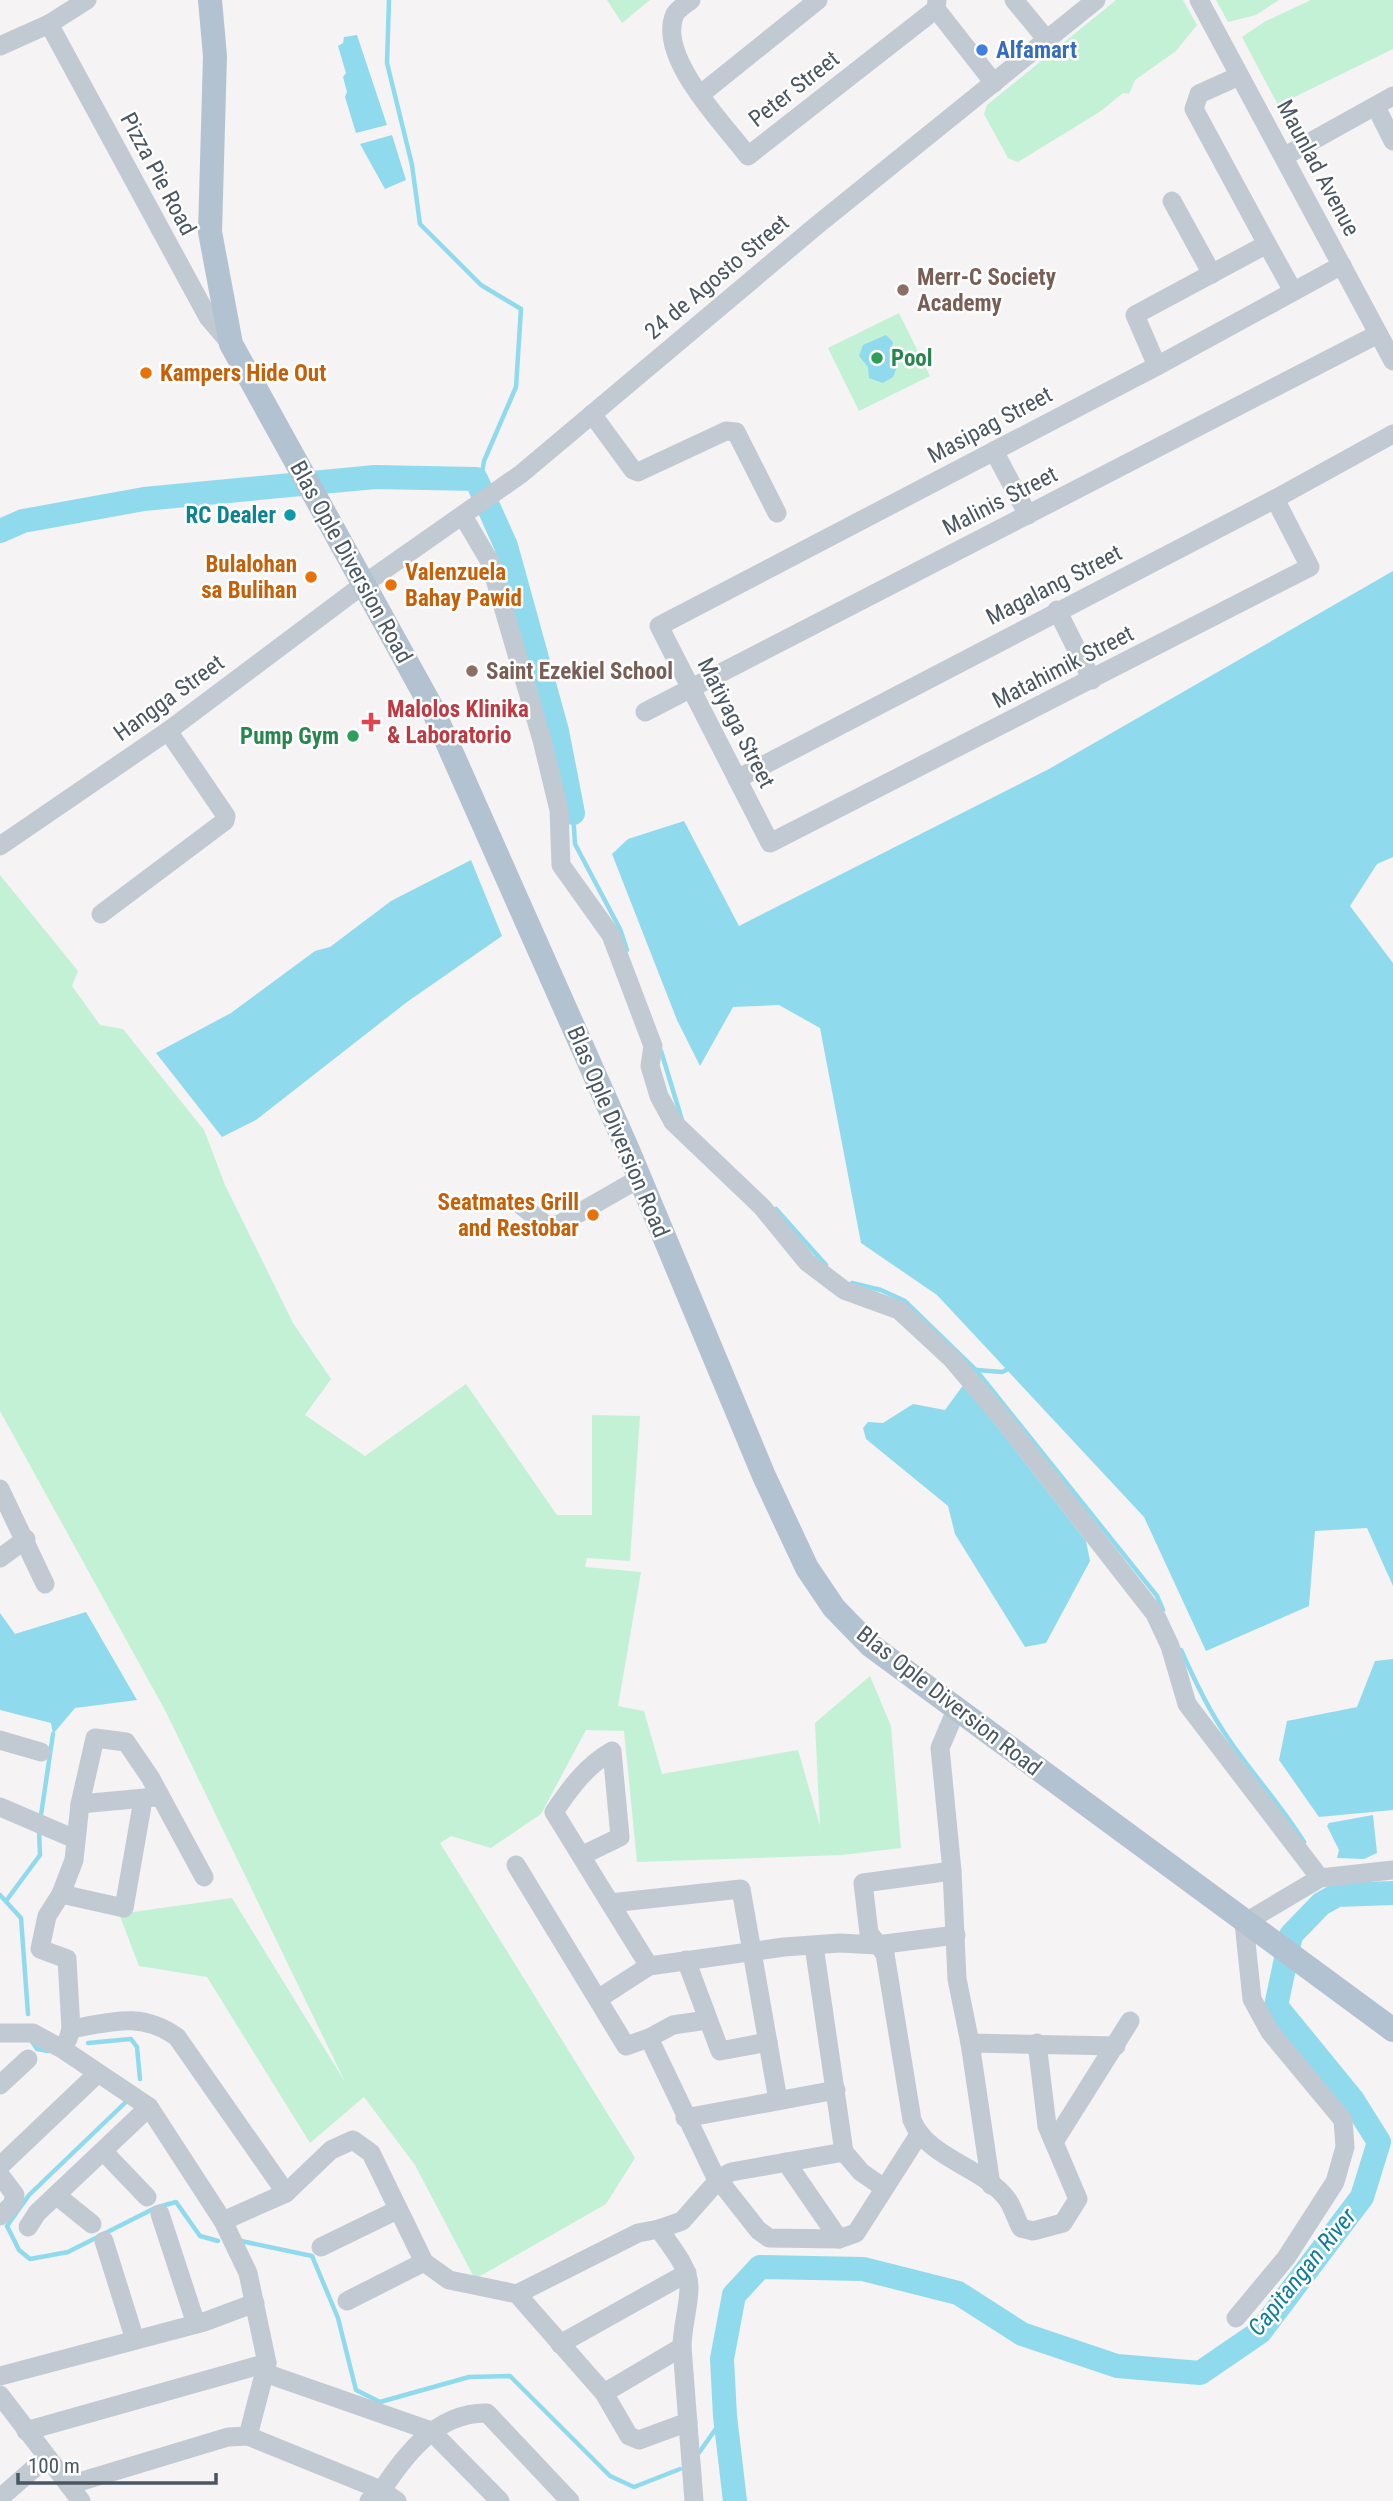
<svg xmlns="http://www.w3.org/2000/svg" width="1393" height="2501" viewBox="0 0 1393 2501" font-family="'Roboto Condensed',sans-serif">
  <rect width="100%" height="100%" fill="#f5f3f3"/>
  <g fill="#c3f1d5">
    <path d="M607 0H650L622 23Z"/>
    <path d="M1116 0H1183L1197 25 1176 51 1135 80 1129 94 1123 93 1101 111 1018 162 1008 158 984 114 987 105Z"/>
    <path d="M1216 0H1279L1256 15 1228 22Z"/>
    <path d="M1311 0H1393V49L1278 105 1242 37 1264 22Z"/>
    <path d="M899 313 930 376 859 411 828 348Z"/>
    <path d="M0 875 78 971 72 986 100 1025 123 1029 204 1130 225 1185 293 1323 331 1379 305 1415 365 1456 466 1384 557 1515H592V1415L640 1416 630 1561 587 1558 585 1567 641 1572 618 1706 644 1711 662 1774 798 1750 820 1826 815 1723 870 1676 891 1726 901 1848 842 1855 637 1862 624 1731 586 1730 541 1814 491 1848 451 1836 440 1843 635 2158 606 2204 475 2279 415 2165 364 2097 310 2143 207 1977 139 1966 119 1914 232 1898 345 2082 166 1712 0 1411Z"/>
  </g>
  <g fill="#90daee">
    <path d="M357 35 387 125 356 133 345 97 347 92 343 77 346 73 338 46 343 43 344 37Z"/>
    <path d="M392 135 406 180 385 189 360 144Z"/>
    <path d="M886 335 893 342 891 351 899 362 893 377 883 383 869 378 868 367 859 356 863 345Z"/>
    <path d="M1393 571V857L1377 864 1350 906 1393 963V1586L1367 1528 1315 1531 1309 1606 1206 1651 1144 1517 937 1295 861 1243 820 1028 779 1005 733 1007 700 1066 677 1020 612 854 628 839 684 821 739 926 1049 769Z"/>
    <path d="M471 860 502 936 407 1002 256 1120 222 1137 156 1053 231 1013 315 951 330 947 391 901Z"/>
    <path d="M964 1384 1086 1541 1090 1561 1046 1643 1025 1647 955 1534 948 1506 866 1439 863 1428 868 1422 883 1423 913 1404 945 1410Z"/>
    <path d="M86 1612 137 1700 75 1708 53 1734 51 1723 0 1710V1613L15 1634Z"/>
    <path d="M1393 1659V1810L1319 1817 1279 1760 1287 1721 1357 1707 1375 1661Z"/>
    <path d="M1373 1815 1377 1853 1364 1859 1337 1858 1339 1850 1327 1826 1329 1823Z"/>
  </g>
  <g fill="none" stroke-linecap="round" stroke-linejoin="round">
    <g stroke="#90daee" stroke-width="4.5">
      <path d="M389 0 387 63 412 165 420 224 481 285 521 309 516 387 484 461 480 486"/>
      <path d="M573 813 575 844 620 929 627 950"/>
      <path d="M661 1051 682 1120"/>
      <path d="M776 1209 826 1265"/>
      <path d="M852 1283 881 1290 905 1301 976 1370 1157 1596 1163 1610"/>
      <path d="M977 1370 1002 1372 1010 1368"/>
      <path d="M1181 1650C1195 1681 1210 1713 1230 1741 1254 1776 1282 1806 1304 1842"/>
      <path d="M41 1815 53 1734"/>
      <path d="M1329 1882 1337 1895"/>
      <path d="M0 1895 21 1918 28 2014"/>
      <path d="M6 1901 40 1855 39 1830"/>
      <path d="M31 2040 37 2049 48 2051"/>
      <path d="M88 2043 131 2039 137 2047 140 2079"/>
      <path d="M128 2100 29 2195 7 2226 19 2250 30 2259 68 2252 155 2208 176 2202 200 2236 218 2241"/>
      <path d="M241 2241 312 2256 338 2318 356 2390 380 2402 469 2377 510 2376 610 2476 634 2487 680 2469"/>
      <path d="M698 2454 725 2416"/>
    </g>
    <g stroke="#90daee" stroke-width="24">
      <path d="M0 531 23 521 144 499 375 477 476 479 506 546 557 731 573 813"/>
      <path d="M735 2501 725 2416 722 2359 734 2295 760 2267 863 2269 958 2293 1022 2334 1117 2366 1200 2373 1260 2332 1362 2197 1379 2142 1352 2099 1276 2006 1291 1935 1321 1904 1337 1895 1393 1893"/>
    </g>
    <g stroke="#c1cad2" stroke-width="19">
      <path d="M691 0C686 4 678 9 675 14 656 56 724 124 748 156L936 9"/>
      <path d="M937 0 936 9 994 83"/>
      <path d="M1014 0 1047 40"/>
      <path d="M1199 0 1393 361"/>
      <path d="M49 24 208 317 231 344"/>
      <path d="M0 46 49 24 87 0"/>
      <path d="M701 94 818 0"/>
      <path d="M1376 107 1393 141"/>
      <path d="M1285 156 1393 96"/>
      <path d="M1172 201 1212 274"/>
      <path d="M1267 244 1293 291"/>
      <path d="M1157 366 1135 315 1267 244 1194 109 1199 94 1239 76"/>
      <path d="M592 414 633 470 638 472 726 431 736 432 777 513"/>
      <path d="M994 451 1028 515"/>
      <path d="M1275 499 1310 567 770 843 659 626 1157 366 1342 265"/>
      <path d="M463 516 490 562 542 740 559 810 561 865 611 935 653 1046 650 1066 659 1096 673 1122 762 1207 807 1262 844 1290 899 1310 952 1359 1002 1418 1155 1614 1170 1646 1187 1704 1320 1878"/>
      <path d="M1057 610 1092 680"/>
      <path d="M645 712 1378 334"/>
      <path d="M737 779 1275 499 1393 434"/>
      <path d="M0 846 168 731 364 584 521 474 816 226 1096 0"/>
      <path d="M101 914 225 821 226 816 168 731"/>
      <path d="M522 1206 546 1225H558L640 1178"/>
      <path d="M0 1489 45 1584"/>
      <path d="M0 1558 26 1539"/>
      <path d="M956 1710 940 1748 952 1871 957 1979 970 2043 991 2185"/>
      <path d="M0 1740 41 1752"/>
      <path d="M80 1804 156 1797"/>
      <path d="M0 1807 75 1839"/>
      <path d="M581 1856 620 1837 612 1751C586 1766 571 1787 554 1812L610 1903 741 1889 778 2100"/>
      <path d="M516 1865 626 2046 649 2038 714 2174 758 2230 769 2238 839 2239 856 2233 918 2136"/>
      <path d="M952 1871 863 1883 869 1933 885 1954 912 2120C928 2159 982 2166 1007 2199 1013 2207 1016 2219 1021 2228L1033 2231 1063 2223 1078 2199 1047 2126 1037 2043"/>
      <path d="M61 1894 124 1908 143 1800"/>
      <path d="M610 1903 649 1966"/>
      <path d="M814 1946 844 2152 861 2172 884 2188"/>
      <path d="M686 1960 720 2051 768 2042"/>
      <path d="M598 1999 649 1966 784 1947 840 1943 877 1945 956 1935"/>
      <path d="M71 2029 67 1959 40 1949 47 1916 61 1894 74 1860 80 1804 95 1738 126 1742 150 1777 204 1877"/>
      <path d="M0 2033H33L64 2050 149 2107 223 2221 248 2273 267 2363 248 2436"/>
      <path d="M649 2038 673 2025 707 2020"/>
      <path d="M68 2039 71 2029C111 2022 141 2011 177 2037L286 2193"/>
      <path d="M970 2043 1116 2046"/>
      <path d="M0 2085 28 2059"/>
      <path d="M685 2118 836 2090"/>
      <path d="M1054 2142 1130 2021"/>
      <path d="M103 2151 147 2197"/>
      <path d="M786 2162 839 2239"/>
      <path d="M0 2166 98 2073"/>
      <path d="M0 2175 15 2195 12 2205 0 2216"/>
      <path d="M56 2195 92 2224"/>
      <path d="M160 2214 196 2324"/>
      <path d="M223 2221 286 2193 331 2150 353 2140 371 2153 424 2262 449 2280 517 2294 604 2393 629 2436 639 2440 688 2422"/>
      <path d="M28 2227 37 2213 149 2107"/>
      <path d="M659 2229 682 2221 720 2178 731 2172 844 2152"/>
      <path d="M104 2241 135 2340"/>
      <path d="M321 2247 397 2210"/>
      <path d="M517 2294 638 2233 659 2229C670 2246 689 2266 689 2287 689 2307 682 2327 682 2347L694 2501"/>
      <path d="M347 2301 424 2262"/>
      <path d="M1236 2318 1286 2258 1335 2182 1345 2147 1343 2120 1270 2032 1252 1999 1244 1923 1320 1878 1393 1870"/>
      <path d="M560 2344 687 2273"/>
      <path d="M265 2373 431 2431 500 2501"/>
      <path d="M0 2376 204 2322 255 2303"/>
      <path d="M604 2393 682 2347"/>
      <path d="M0 2395 81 2501"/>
      <path d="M26 2431 267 2363"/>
      <path d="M69 2485 228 2437 248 2436 381 2490 397 2501"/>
      <path d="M0 2498 47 2457"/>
      <path d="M369 2501 377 2497C404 2457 435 2412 487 2413L570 2501"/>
    </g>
    <path stroke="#b3c2d1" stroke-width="24" d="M210 0 215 56 210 232 231 344 431 706 628 1150 764 1476 807 1568 834 1608 870 1645 1393 2030"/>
  </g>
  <circle fill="#3f7fe0" stroke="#fff" stroke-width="2.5" cx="982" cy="50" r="7"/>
  <g fill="#8d6e63" stroke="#fff" stroke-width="2.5">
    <circle cx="903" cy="290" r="7"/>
    <circle cx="472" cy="671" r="7"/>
  </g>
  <g fill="#2e9e5b" stroke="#fff" stroke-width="2.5">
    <circle cx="877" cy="358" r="7"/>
    <circle cx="353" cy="736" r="7"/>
  </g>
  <g fill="#e8710a" stroke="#fff" stroke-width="2.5">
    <circle cx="146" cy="373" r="7"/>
    <circle cx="311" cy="577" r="7"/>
    <circle cx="391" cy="585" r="7"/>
    <circle cx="593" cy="1215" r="7"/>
  </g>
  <circle fill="#0f9aa8" stroke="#fff" stroke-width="2.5" cx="290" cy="515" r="7"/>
  <path fill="#e0444e" stroke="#fff" stroke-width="2.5" d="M367.5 711.5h7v7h7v7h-7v7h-7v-7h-7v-7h7z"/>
  <g text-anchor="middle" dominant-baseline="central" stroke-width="5" stroke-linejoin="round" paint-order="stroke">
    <g font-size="23" font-weight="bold" fill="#366cbe" stroke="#fff" text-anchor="start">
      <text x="996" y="50">Alfamart</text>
    </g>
    <g font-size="23" fill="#4a5661" stroke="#fff">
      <text transform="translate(794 89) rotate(-38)">Peter Street</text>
      <text transform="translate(1318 168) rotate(62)">Maunlad Avenue</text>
      <text transform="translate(158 174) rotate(62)">Pizza Pie Road</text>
      <text transform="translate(717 277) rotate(-40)">24 de Agosto Street</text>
      <text transform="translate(990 425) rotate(-28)">Masipag Street</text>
      <text transform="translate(1000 501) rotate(-27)">Malinis Street</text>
      <text transform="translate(351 562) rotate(61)">Blas Ople Diversion Road</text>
      <text transform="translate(1054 585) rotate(-27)">Magalang Street</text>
      <text transform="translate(1063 667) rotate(-27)">Matahimik Street</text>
      <text transform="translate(169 698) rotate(-36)">Hangga Street</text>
      <text transform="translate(736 723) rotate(63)">Matiyaga Street</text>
      <text transform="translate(618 1132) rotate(67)">Blas Ople Diversion Road</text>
      <text transform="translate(949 1701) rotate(38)">Blas Ople Diversion Road</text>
    </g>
    <g font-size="23" font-weight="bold" fill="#785e54" stroke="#fff" text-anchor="start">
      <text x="917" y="277">Merr-C Society<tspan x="917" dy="26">Academy</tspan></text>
      <text x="486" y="671">Saint Ezekiel School</text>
    </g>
    <g font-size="23" font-weight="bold" fill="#27864d" stroke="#fff" text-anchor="start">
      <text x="891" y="358">Pool</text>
      <text x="339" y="736" text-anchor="end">Pump Gym</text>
    </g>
    <g font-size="23" font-weight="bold" fill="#c56008" stroke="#fff" text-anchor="start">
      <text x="160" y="373">Kampers Hide Out</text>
      <text x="297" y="564" text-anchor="end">Bulalohan<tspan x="297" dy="26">sa Bulihan</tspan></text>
      <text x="405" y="572">Valenzuela<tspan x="405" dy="26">Bahay Pawid</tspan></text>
      <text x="579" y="1202" text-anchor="end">Seatmates Grill<tspan x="579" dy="26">and Restobar</tspan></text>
    </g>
    <g font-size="23" font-weight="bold" fill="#0d838f" stroke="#fff" text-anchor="end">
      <text x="276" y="515">RC Dealer</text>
    </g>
    <g font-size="23" font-weight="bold" fill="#be3a42" stroke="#fff" text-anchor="start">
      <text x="387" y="709">Malolos Klinika<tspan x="387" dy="26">&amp; Laboratorio</tspan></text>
    </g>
    <g font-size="24" font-style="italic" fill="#0c7c9b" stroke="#fff">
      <text transform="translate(1302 2272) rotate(-51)">Capitangan River</text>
    </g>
  </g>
  <path d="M18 2473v10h198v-10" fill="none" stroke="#4a5661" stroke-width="3.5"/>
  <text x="28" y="2473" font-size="21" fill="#4a5661" stroke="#ffffff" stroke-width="5" paint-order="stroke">100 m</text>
</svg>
